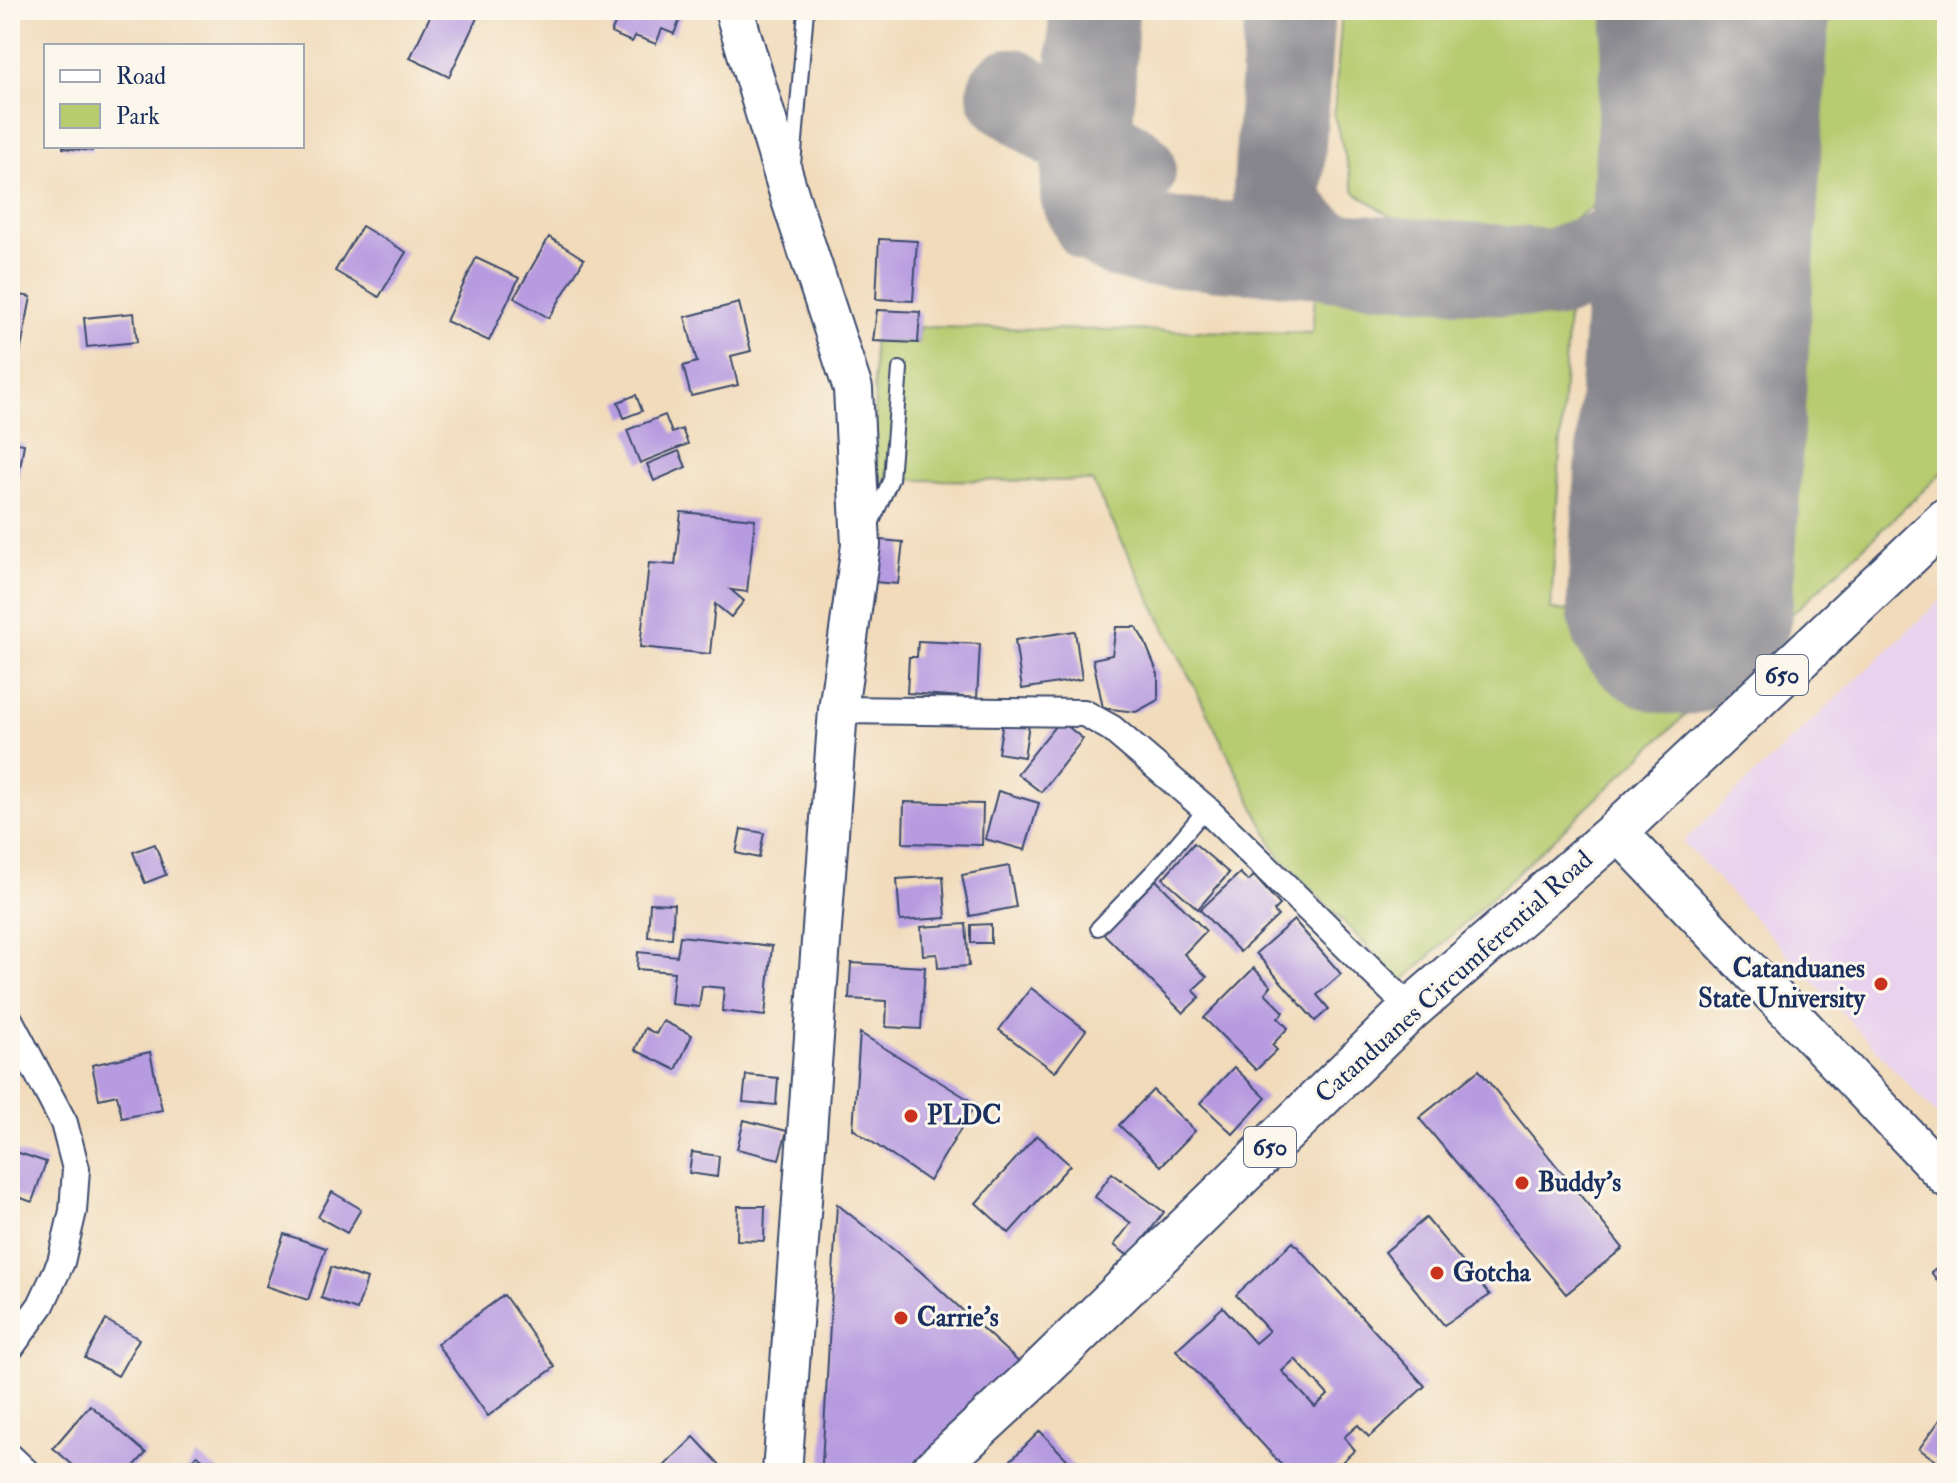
<svg xmlns="http://www.w3.org/2000/svg" width="1957" height="1483" viewBox="0 0 1957 1483" font-family="'IM FELL Double Pica',serif">
  <rect width="100%" height="100%" fill="#fbf7ec"/>
  <filter id="ink" filterUnits="userSpaceOnUse"><feTurbulence type="fractalNoise" baseFrequency=".0125" numOctaves="2"/><feDisplacementMap in="SourceGraphic" scale="16" xChannelSelector="R" yChannelSelector="G"/><feConvolveMatrix kernelMatrix="1 2 1 2 8 2 1 2 1" color-interpolation-filters="sRGB"/></filter>
  <filter id="wash" filterUnits="userSpaceOnUse"><feTurbulence type="fractalNoise" baseFrequency=".006" numOctaves="4" result="noise"/><feDisplacementMap in="SourceGraphic" scale="32" xChannelSelector="R" yChannelSelector="G"/><feGaussianBlur stdDeviation="1.8" result="paint"/><feColorMatrix in="noise" values="0 0 0 0 0 0 0 0 0 0 0 0 0 0 0 0 0 1.4 0 .05"/><feComposite in="paint" operator="in"/></filter>
  <g filter="url(#wash)">
    <rect width="100%" height="100%" fill="#f1dbbb"/>
    <path fill="#e8d2ee" d="M1947 594V1126L1683 842Z"/>
    <g fill="#b7cb6f" stroke="#697d66" stroke-width="2">
      <path d="M1342 10H1645L1634 138 1619 171 1598 203 1561 227 1516 235 1442 230 1393 218 1355 192 1334 115Z"/>
      <path d="M1785 10H1947V468L1402 982 1278 855 1092 481 906 480 877 478 873 341 918 343 919 327 1312 333 1316 286 1568 313 1551 610 1738 618 1775 585 1791 355H1761Z"/>
    </g>
    <g fill="none" stroke-linecap="round" stroke-linejoin="round">
      <g stroke="#86858c" stroke-width="90">
        <path d="M1094 10 1085 194 1097 220 1121 234 1148 241 1323 253"/>
        <path d="M1290 10 1277 203C1292 227 1310 250 1338 257L1553 274 1704 218"/>
        <path d="M1012 93 1131 170"/>
      </g>
      <path stroke="#86858c" stroke-width="226" d="M1680 602 1717 10"/>
    </g>
    <g id="blocks">
      <g fill="#b79be0" fill-rule="evenodd">
        <path d="M433 10H461L477 18 449 77 410 58Z"/>
        <path d="M621 10H684L674 34 662 29 656 44 635 36 632 42 611 33Z"/>
        <path d="M63 146H92V151L63 148Z"/>
        <path d="M362 226 406 252 379 297 335 271Z"/>
        <path d="M549 237 584 259 549 318 514 298Z"/>
        <path d="M879 239 917 241 913 301 876 299Z"/>
        <path d="M476 258 519 278 489 341 446 321Z"/>
        <path d="M10 293 31 297 16 374 10 373Z"/>
        <path d="M739 303 751 351 731 356 738 385 691 396 683 366 697 362 685 317Z"/>
        <path d="M877 310 920 312 918 343 873 341Z"/>
        <path d="M134 313 137 342 87 347 84 318Z"/>
        <path d="M636 395 642 411 624 418 618 402Z"/>
        <path d="M665 415 672 433 682 429 688 444 640 463 627 430Z"/>
        <path d="M10 442 24 444 17 486 10 484Z"/>
        <path d="M679 451 686 467 654 481 647 464Z"/>
        <path d="M681 512 755 519 747 592 731 590 744 601 731 617 715 604 710 654 640 647 649 563 675 565Z"/>
        <path d="M880 540 903 542 898 584 875 582Z"/>
        <path d="M1116 627H1136L1145 642 1158 674V700L1136 712 1103 708 1093 659 1112 655Z"/>
        <path d="M1075 631 1082 679 1022 689 1015 640Z"/>
        <path d="M918 641 980 644 977 698 907 693 909 657H917Z"/>
        <path d="M1060 720 1083 739 1041 792 1017 774Z"/>
        <path d="M1003 721 1029 724 1024 757 998 753Z"/>
        <path d="M998 791 1039 803 1025 850 985 839Z"/>
        <path d="M904 802 983 804 982 845 903 843Z"/>
        <path d="M741 829 764 833 759 858 736 853Z"/>
        <path d="M1194 843 1229 873 1198 909 1163 878Z"/>
        <path d="M155 844 166 875 145 883 133 852Z"/>
        <path d="M1009 866 1016 907 970 916 962 875Z"/>
        <path d="M1240 873 1248 881 1254 876 1280 905 1274 911 1278 916 1240 952 1200 910Z"/>
        <path d="M943 876 946 918 900 921 897 879Z"/>
        <path d="M1156 880 1206 931 1184 954 1207 977 1193 990 1200 997 1183 1013 1103 933Z"/>
        <path d="M650 903 674 904 672 938 648 937Z"/>
        <path d="M1294 920 1341 974 1317 995 1329 1009 1315 1021 1256 953Z"/>
        <path d="M966 924 969 966 938 968 937 954 923 955 921 927Z"/>
        <path d="M991 924V943H971V925Z"/>
        <path d="M680 936 772 946 765 1016 722 1011 724 988 702 986 699 1007 671 1004 674 972 637 969 638 952 677 956Z"/>
        <path d="M851 963 925 967 921 1029 886 1027 887 1001 849 999Z"/>
        <path d="M1254 968 1271 986 1265 993 1284 1012 1278 1018 1288 1028 1272 1045 1277 1050 1256 1070 1204 1018Z"/>
        <path d="M1031 988 1086 1030 1055 1072 999 1030Z"/>
        <path d="M663 1021 692 1035 676 1070 635 1050 645 1028 656 1034Z"/>
        <path d="M860 1033 976 1104 929 1181 853 1129Z"/>
        <path d="M150 1052 162 1110 122 1118 117 1095 99 1099 92 1065Z"/>
        <path d="M1234 1067 1266 1098 1233 1134 1200 1103Z"/>
        <path d="M1479 1070 1623 1248 1566 1294 1419 1118Z"/>
        <path d="M746 1075 778 1078 776 1105 743 1102Z"/>
        <path d="M1153 1090 1195 1131 1161 1166 1119 1125Z"/>
        <path d="M744 1120 787 1131 779 1159 737 1149Z"/>
        <path d="M1037 1135 1070 1165 1009 1233 976 1203Z"/>
        <path d="M10 1150 46 1162 32 1202 10 1194Z"/>
        <path d="M692 1152 719 1156 717 1177 689 1173Z"/>
        <path d="M1112 1173 1164 1212 1130 1257 1114 1245 1131 1223 1095 1197Z"/>
        <path d="M332 1192 361 1209 347 1233 318 1217Z"/>
        <path d="M837 1204 920 1271 1023 1366 916 1473H824L822 1463Z"/>
        <path d="M738 1206H765L764 1241 737 1240Z"/>
        <path d="M1426 1218 1490 1295 1444 1325 1385 1252Z"/>
        <path d="M284 1234 326 1248 308 1300 266 1286Z"/>
        <path d="M1293 1242 1425 1386 1369 1437 1358 1425 1344 1437 1355 1450 1330 1473H1289L1176 1350 1223 1307 1255 1343 1269 1331 1236 1295ZM1295 1359 1328 1395 1315 1407 1282 1371Z"/>
        <path d="M1947 1260V1294L1931 1272Z"/>
        <path d="M331 1267 367 1279 357 1310 321 1298Z"/>
        <path d="M504 1295 555 1367 488 1416 437 1344Z"/>
        <path d="M106 1320 139 1339 118 1376 85 1358Z"/>
        <path d="M90 1405 146 1453 128 1473H82L53 1448Z"/>
        <path d="M1947 1410V1473H1937L1932 1470 1938 1462 1919 1449Z"/>
        <path d="M1040 1431 1080 1473H1008L1003 1468Z"/>
        <path d="M694 1437 721 1466 713 1473H664L661 1469Z"/>
        <path d="M197 1455 222 1473H184Z"/>
      </g>
    </g>
  </g>
  <g filter="url(#ink)">
    <use href="#blocks" fill-opacity="0" stroke="#3b496c" stroke-width="2"/>
    <g fill="none" stroke-linecap="round" stroke-linejoin="round">
      <defs>
        <g id="lane">
          <path d="M793 165 806 10"/>
          <path d="M871 524 891 479 900 369"/>
          <path d="M1098 928 1156 868 1206 809"/>
        </g>
        <g id="street">
          <path d="M838 710 1084 713 1111 728 1206 809 1411 1009"/>
          <path d="M10 1021 64 1123 76 1169 73 1211 61 1262 41 1305 10 1348"/>
          <path d="M10 1457 27 1473"/>
        </g>
        <g id="secondary">
          <path d="M734 10 790 197 853 389 861 545 838 710 782 1473"/>
          <path d="M1617 831 1947 1178"/>
        </g>
        <path id="primary" d="M930 1473 1036 1375 1411 1009 1617 831 1947 519"/>
      </defs>
      <use href="#lane" stroke="#3b496c" stroke-width="18"/>
      <use href="#street" stroke="#3b496c" stroke-width="30"/>
      <use href="#secondary" stroke="#3b496c" stroke-width="42"/>
      <use href="#primary" stroke="#3b496c" stroke-width="46"/>
      <use href="#lane" stroke="#fff" stroke-width="14"/>
      <use href="#street" stroke="#fff" stroke-width="26"/>
      <use href="#secondary" stroke="#fff" stroke-width="38"/>
      <use href="#primary" stroke="#fff" stroke-width="42"/>
    </g>
  </g>
  <g fill="#c8321e" stroke="#fbf7ec" stroke-width="3">
    <circle cx="1881" cy="984" r="8"/>
    <circle cx="911" cy="1116" r="8"/>
    <circle cx="1522" cy="1183" r="8"/>
    <circle cx="1437" cy="1273" r="8"/>
    <circle cx="901" cy="1318" r="8"/>
  </g>
  <g text-anchor="middle" dominant-baseline="central" stroke-width="6" stroke-linejoin="round" paint-order="stroke">
    <g fill="#fbf7ec" stroke="#5e6b89" stroke-width="2">
      <rect x="1756" y="655" width="52" height="40" rx="6"/>
      <rect x="1244" y="1127" width="52" height="40" rx="6"/>
    </g>
    <g font-size="24" font-weight="bold" fill="#1b2f5e">
      <text x="1782" y="675">650</text>
      <text x="1270" y="1147">650</text>
    </g>
    <g font-size="26" font-weight="bold" fill="#1b2f5e" stroke="#fbf7ec" text-anchor="start">
      <text x="1865" y="969" text-anchor="end">Catanduanes<tspan x="1865" dy="30">State University</tspan></text>
      <text x="927" y="1116">PLDC</text>
      <text x="1538" y="1183">Buddy's</text>
      <text x="1453" y="1273">Gotcha</text>
      <text x="917" y="1318">Carrie's</text>
    </g>
    <g font-size="26" fill="#1b2f5e" stroke="#fbf7ec">
      <text transform="translate(1454 977) rotate(-42)">Catanduanes Circumferential Road</text>
    </g>
  </g>
  <rect width="1957" height="1483" fill="none" stroke="#fbf7ec" stroke-width="40"/>
  <rect x="44" y="44" width="260" height="104" fill="#fbf7ec" stroke="#a1a7b3" stroke-width="2"/>
  <rect x="60" y="70" width="40" height="12" fill="#ffffff" stroke="#a1a7b3" stroke-width="2"/>
  <text x="116" y="84" font-size="24" fill="#1b2f5e">Road</text>
  <rect x="60" y="104" width="40" height="24" fill="#b7cb6f" stroke="#a1a7b3" stroke-width="2"/>
  <text x="116" y="124" font-size="24" fill="#1b2f5e">Park</text>
</svg>
